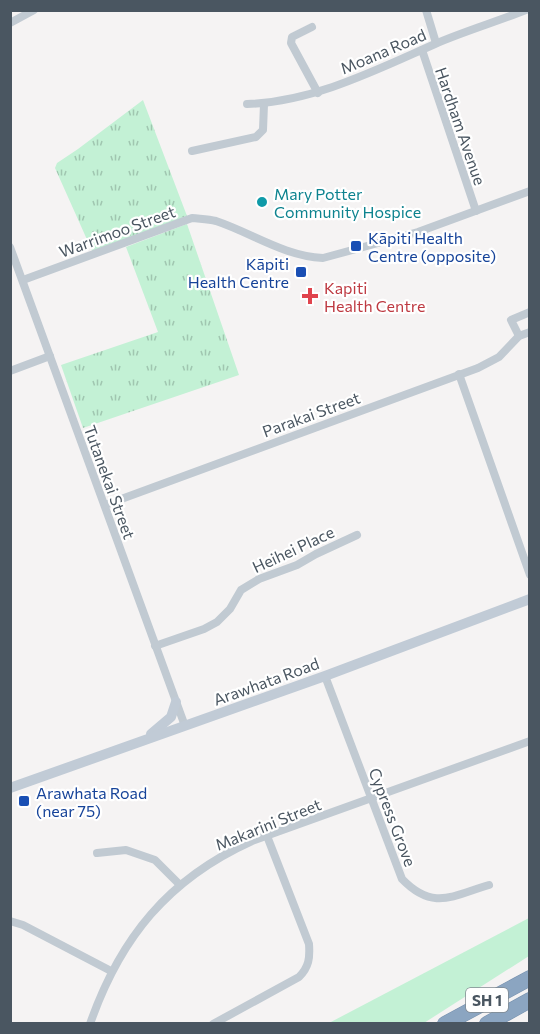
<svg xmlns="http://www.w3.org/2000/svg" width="540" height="1034" viewBox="0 0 540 1034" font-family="Commissioner,sans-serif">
  <defs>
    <pattern id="park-tufts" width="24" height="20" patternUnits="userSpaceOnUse" patternTransform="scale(1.5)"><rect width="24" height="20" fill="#c3f1d5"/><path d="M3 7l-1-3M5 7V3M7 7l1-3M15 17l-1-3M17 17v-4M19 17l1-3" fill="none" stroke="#a0c6b0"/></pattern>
  </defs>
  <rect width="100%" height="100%" fill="#f5f3f3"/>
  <path fill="#c3f1d5" d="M529 918V956L424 1023H329Z"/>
  <g fill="url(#park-tufts)">
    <path d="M143 100 187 216 93 253 55 168 57 163 78 149Z"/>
    <path d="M187 224 239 375 83 428 61 365 158 332 126 247Z"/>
  </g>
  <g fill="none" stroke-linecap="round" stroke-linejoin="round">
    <defs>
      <g id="motorway">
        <path d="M445 1024 530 978"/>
        <path d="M487 1024 530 1000"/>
      </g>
    </defs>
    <use href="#motorway" stroke="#7690ad" stroke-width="16"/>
    <g stroke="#c1cad2" stroke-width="8">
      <path d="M426 10 436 43"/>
      <path d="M10 23 34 10"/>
      <path d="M312 27 292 37 291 43 318 93"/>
      <path d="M422 50 476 211"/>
      <path d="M247 104C313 102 376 70 435 44 465 31 496 22 526 10"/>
      <path d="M192 151 256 137 263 130 264 104"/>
      <path d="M10 247 185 726"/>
      <path d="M23 280 192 218C200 219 208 219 216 221 252 233 284 256 323 258L418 232 530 191"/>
      <path d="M519 336 511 320 530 312"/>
      <path d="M10 371 50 356"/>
      <path d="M459 374 530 575"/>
      <path d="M105 505 478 368 499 357 519 336 530 332"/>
      <path d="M155 646 204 629 217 622 230 609 241 590 259 579 297 565 316 554 357 535"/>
      <path d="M325 676 402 879C433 911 452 896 489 885"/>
      <path d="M97 853 126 850 155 860 180 885"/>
      <path d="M10 921 23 925 111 971"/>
      <path d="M90 1024C120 938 168 879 252 841L530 741"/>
      <path d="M213 1024 299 977C309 967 310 958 309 944L267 836"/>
    </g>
    <g stroke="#c1cbd6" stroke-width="10">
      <path d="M151 734 171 717 176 702"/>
      <path d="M10 788 325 676 530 599"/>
    </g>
    <use href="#motorway" stroke="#8ba5c1" stroke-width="15"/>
  </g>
  <circle fill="#0f9aa8" stroke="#fff" stroke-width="2" cx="262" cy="202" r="6"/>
  <g fill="#1a4fb4" stroke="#fff" stroke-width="2">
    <rect x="350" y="240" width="12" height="12" rx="3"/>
    <rect x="295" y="266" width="12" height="12" rx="3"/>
    <rect x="18" y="795" width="12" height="12" rx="3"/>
  </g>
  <path fill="#e0444e" stroke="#fff" stroke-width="2" d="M307 287h6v6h6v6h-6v6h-6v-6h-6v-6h6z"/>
  <g text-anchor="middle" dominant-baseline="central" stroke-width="4.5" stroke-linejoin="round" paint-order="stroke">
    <rect fill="#fff" stroke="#808990" stroke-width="1.5" x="466" y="988" width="42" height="24" rx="4.5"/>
    <g font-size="15" font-weight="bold" fill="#4a5661">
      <text x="487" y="1000">SH 1</text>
    </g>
    <g font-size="16" fill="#4a5661" stroke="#fff">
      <text transform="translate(383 51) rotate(-23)">Moana Road</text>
      <text transform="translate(461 126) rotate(71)">Hardham Avenue</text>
      <text transform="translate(117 231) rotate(-20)">Warrimoo Street</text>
      <text transform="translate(311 414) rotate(-20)">Parakai Street</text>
      <text transform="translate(110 482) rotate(70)">Tutanekai Street</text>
      <text transform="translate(293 549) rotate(-25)">Heihei Place</text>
      <text transform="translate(266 681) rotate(-20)">Arawhata Road</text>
      <text transform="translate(393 817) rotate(69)">Cypress Grove</text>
      <text transform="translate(268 824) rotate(-22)">Makarini Street</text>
    </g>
    <g font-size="16" fill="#0d838f" stroke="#fff" text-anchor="start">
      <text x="274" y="193">Mary Potter<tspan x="274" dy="18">Community Hospice</tspan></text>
    </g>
    <g font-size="16" fill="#164399" stroke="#fff" text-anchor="start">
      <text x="368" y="237">Kāpiti Health<tspan x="368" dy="18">Centre (opposite)</tspan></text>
      <text x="289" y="263" text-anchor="end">Kāpiti<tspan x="289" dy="18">Health Centre</tspan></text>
      <text x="36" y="792">Arawhata Road<tspan x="36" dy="18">(near 75)</tspan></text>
    </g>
    <g font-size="16" fill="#be3a42" stroke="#fff" text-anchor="start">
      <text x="324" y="287">Kapiti<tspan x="324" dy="18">Health Centre</tspan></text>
    </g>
  </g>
  <rect width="540" height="1034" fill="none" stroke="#4a5661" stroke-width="24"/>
</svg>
